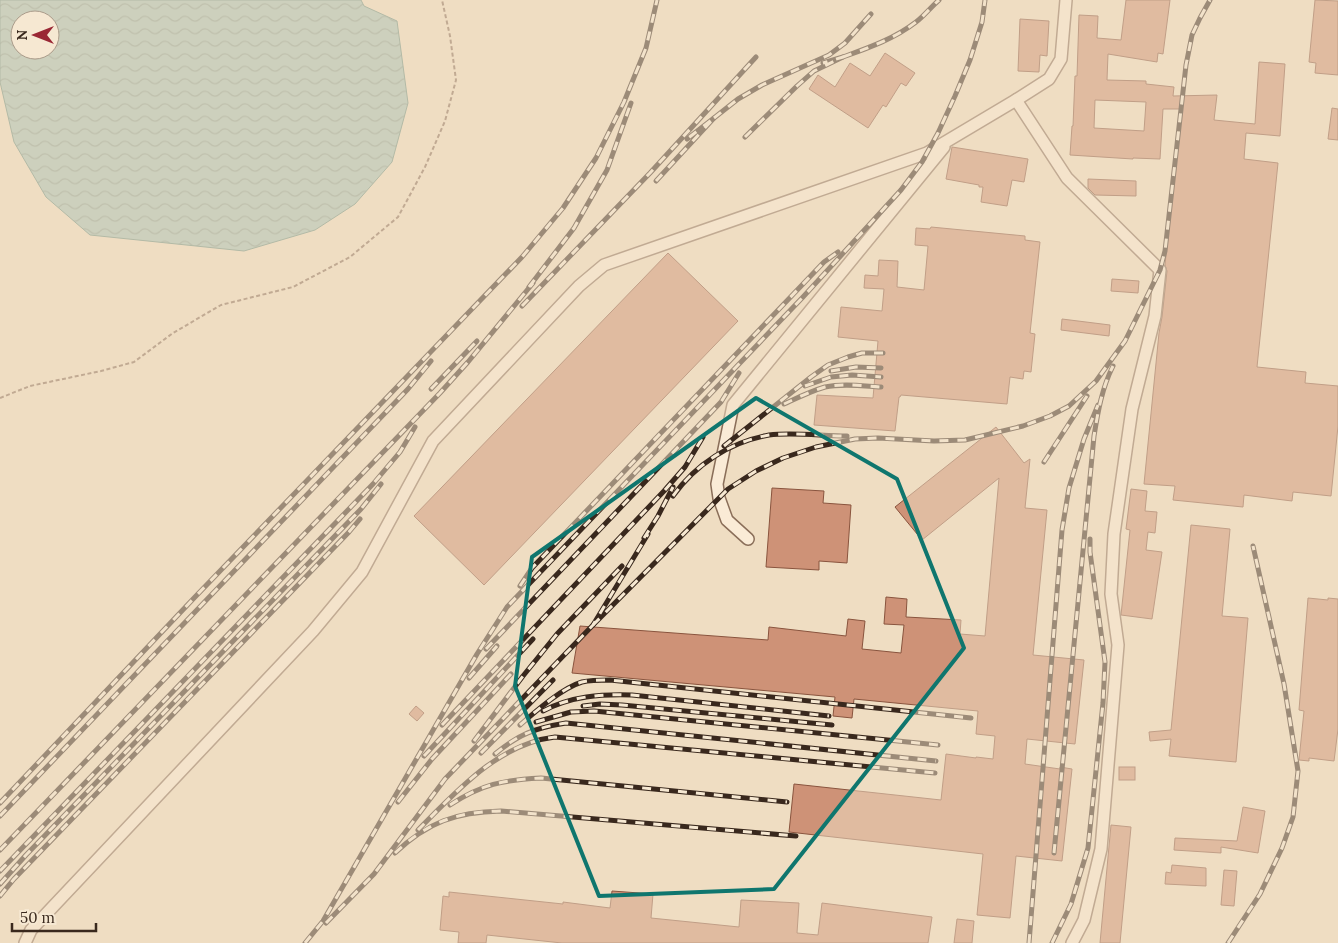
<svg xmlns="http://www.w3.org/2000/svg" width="1338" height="943" viewBox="0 0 1338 943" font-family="Lora,serif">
  <defs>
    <pattern id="water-waves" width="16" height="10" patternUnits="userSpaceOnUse" patternTransform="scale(1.25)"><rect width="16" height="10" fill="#a5c2b6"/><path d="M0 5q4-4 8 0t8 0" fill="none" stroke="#879e93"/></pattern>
  </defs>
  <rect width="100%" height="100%" fill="#efddc2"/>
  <path fill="url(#water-waves)" stroke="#6b9083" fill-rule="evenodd" d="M0 0H361L364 6 397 21 408 103 392 162 355 204 315 230 244 251 90 235 46 197 14 142 0 82ZM20 20H50V50H20Z"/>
  <g fill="#ce9277" stroke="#89543e" fill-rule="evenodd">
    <path d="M1126 0H1170L1163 54 1158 53 1157 62 1108 54 1107 80 1146 81V84L1174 87 1173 96 1217 95 1214 120 1255 124 1259 62 1285 64 1280 136 1246 133 1244 159 1278 163 1257 367 1306 372 1305 383 1338 386V426L1331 496 1293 492 1292 501 1244 495 1243 507 1173 500 1175 486 1144 484 1159 333 1162 317 1167 271 1165 265 1181 109H1163L1160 159 1133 158V159L1070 155 1072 126H1073L1075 76H1077L1079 15 1098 16 1097 38 1121 40ZM1095 100 1146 102 1144 131 1094 128Z"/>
    <path d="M1315 0 1338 1V75L1315 73 1316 63 1309 62Z"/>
    <path d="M1020 19 1049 21 1047 56 1040 55 1039 72 1018 71Z"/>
    <path d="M885 53 915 73 906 86 901 83 886 107 883 105 868 128 809 89 818 75 835 87 850 63 870 76Z"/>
    <path d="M1332 108 1338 109V140L1328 139Z"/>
    <path d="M952 147 1028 159 1024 182 1012 180 1007 206 981 202 983 187H979V185L946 179Z"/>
    <path d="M1088 179 1136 181V196L1095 195 1088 188Z"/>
    <path d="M931 227 1025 236V240L1040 242 1030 333 1035 334 1031 372 1024 371 1023 379 1010 377 1007 404 901 395 900 397H899L895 431 814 425 817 395 873 398 878 341 838 337 841 307 882 311 884 289 864 288 865 275 878 276 879 260 898 261 897 287 924 290 928 246 915 245 916 228 930 229Z"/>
    <path d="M668 253 738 321 484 585 414 516Z"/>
    <path d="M1112 279 1139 281 1138 293 1111 291Z"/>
    <path d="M1062 319 1110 325 1109 336 1061 330Z"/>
    <path d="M996 427 1024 463 1030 459 1025 508 1047 510 1033 655 1084 660 1075 744 1027 739 1025 764 1060 769V767L1072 769 1062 861 1016 856 1010 918 977 915 983 854 789 832 794 784 941 800 946 754 976 758V757L993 759 995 736 976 734 978 711 854 699 852 718 833 716 835 697 572 673 580 626 768 640 769 627 846 636 848 619 865 621 862 649 901 653 904 625 884 624 886 597 907 599 906 617 961 620 960 634 985 636 999 478 922 540 895 507Z"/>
    <path d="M772 488 824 491 823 503 851 505 847 563 819 561V570L766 567Z"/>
    <path d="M1131 489 1147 491 1145 511 1157 512 1155 533 1148 532 1146 550 1162 552 1152 619 1121 615 1130 530 1126 529Z"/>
    <path d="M1191 525 1230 529 1222 616 1248 618 1236 762 1169 756 1171 739 1150 741 1149 732 1171 730Z"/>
    <path d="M1308 598 1328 600V598L1338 599V729L1334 761 1309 758V761L1299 760 1304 711 1299 710Z"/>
    <path d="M416 706 424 713 417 721 409 714Z"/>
    <rect x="1119" y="767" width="16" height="13"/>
    <path d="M1243 807 1265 811 1258 853 1221 847V853L1174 850 1175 838 1237 841Z"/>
    <path d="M1111 825 1131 827 1120 943H1100Z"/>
    <path d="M1172 865 1206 868V886L1165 884 1166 872 1171 873Z"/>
    <path d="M1224 870 1237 871 1234 906 1221 905Z"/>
    <path d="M612 891 653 894 651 918 739 927 741 900 799 903 797 933 818 935 822 903 932 917 928 943H562L487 935 486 943H458L459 932 440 930 443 896 449 897V892L563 904V902L610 908Z"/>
    <path d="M957 919 974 921 972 943H954Z"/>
  </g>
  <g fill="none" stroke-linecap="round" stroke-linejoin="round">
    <defs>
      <g id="minor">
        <path d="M1016 100 1067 178 1160 270 1155 316 1132 409 1114 534 1111 594 1118 645 1101 849 1084 920 1072 943"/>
        <path d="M748 539 727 520 719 498 717 484 733 405 944 147"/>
        <path d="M25 943 31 930 313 631 362 572 433 441 579 286 604 265 927 153 1016 100 1049 79 1061 59 1066 0"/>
      </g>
    </defs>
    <use href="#minor" stroke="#8a6e59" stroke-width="14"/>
    <path stroke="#8a6e59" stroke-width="2" stroke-dasharray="4 2.5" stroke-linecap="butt" d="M0 398 30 386 101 371 134 362 173 333 221 305 293 287 350 257 398 217 425 167 445 121 456 80 450 36 442 0"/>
    <use href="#minor" stroke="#faebd6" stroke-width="11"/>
    <defs>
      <g id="rail">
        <path d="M843 57C868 48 894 39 916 22 924 16 931 7 939 0"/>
        <path d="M714 118 738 99 762 85 829 55 845 43 871 14"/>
        <path d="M745 137 797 86 814 71 843 57 823 63"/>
        <path d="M656 181 714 118 687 139"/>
        <path d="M529 287 574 228 607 170 631 103"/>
        <path d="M522 306 650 173 756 57"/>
        <path d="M831 371 856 367 881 368"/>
        <path d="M805 386 831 377 852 375 881 377"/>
        <path d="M431 389 477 341"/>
        <path d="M784 404C797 398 811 391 825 387 843 383 863 386 881 387"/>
        <path d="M724 446 811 377 828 365 848 357 862 353H883"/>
        <path d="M1044 462 1087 396"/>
        <path d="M673 496C696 464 730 442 769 435 793 432 823 436 847 436"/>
        <path d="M644 538 658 516 673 487"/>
        <path d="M520 586 532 568 824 262 838 252"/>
        <path d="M593 625 728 489 756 471 783 458 816 447 855 439 878 438 934 441 965 440 1023 426 1050 416 1069 406 1096 381 1125 341 1160 270 1165 251 1186 65 1192 35 1200 18 1210 0"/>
        <path d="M486 649 721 402 739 373"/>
        <path d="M469 678 497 646"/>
        <path d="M583 706 600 704 622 705 832 725"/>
        <path d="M543 711C571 696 601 694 632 695L829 716"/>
        <path d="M536 722 571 712 594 711 938 745"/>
        <path d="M442 725 664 491 685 467 703 437"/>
        <path d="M520 725C536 711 562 688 582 682 591 680 601 680 610 680L971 718"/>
        <path d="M474 741 523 676 557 634 622 566"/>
        <path d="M481 753 553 680"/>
        <path d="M495 754C519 734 535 728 566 723L936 761"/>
        <path d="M424 756 533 639"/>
        <path d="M398 802 432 759 511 674"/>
        <path d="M0 803 195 597 522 257 563 208 596 158 624 102 646 48 657 0"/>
        <path d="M450 805C482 784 503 780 541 778L787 802"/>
        <path d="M0 816 408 389 431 361"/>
        <path d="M418 830C457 791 498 744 555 737L935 773"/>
        <path d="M0 850 440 393 468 362 533 283"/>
        <path d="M395 853C428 822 456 812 501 811L796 836"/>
        <path d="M1054 853 1094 436C1098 411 1102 388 1113 366"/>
        <path d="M0 871 373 484 400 452 415 427"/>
        <path d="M0 884 26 855 361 509 381 484"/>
        <path d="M0 896 14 879 349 532 360 519"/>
        <path d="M326 923 374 874 445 779 593 625 648 534"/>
        <path d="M305 943 323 921 477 654 507 607 803 297 901 190 922 162 938 133 955 96 970 60 982 22 985 0"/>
        <path d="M1029 943 1062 530 1069 488 1084 439 1098 405"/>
        <path d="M1052 943 1071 904 1088 848 1103 703 1105 662 1090 552V539"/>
        <path d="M1228 943 1260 894 1282 848 1293 817 1298 771 1284 684 1253 546"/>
      </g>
    </defs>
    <use href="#rail" stroke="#39281d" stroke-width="5"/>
    <use href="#rail" stroke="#f6e8d2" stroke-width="3" stroke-dasharray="9" stroke-linecap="butt"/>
  </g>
  <path d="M0 0H1338V943H0ZM756 398 897 479 964 648 774 889 599 896 515 686 532 557Z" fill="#efddc2" fill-opacity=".55" fill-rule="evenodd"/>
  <path fill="none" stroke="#0f766e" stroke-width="4" stroke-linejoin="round" d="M756 398 897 479 964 648 774 889 599 896 515 686 532 557Z"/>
  <g transform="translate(35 35) rotate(270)"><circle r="24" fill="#f6e8d2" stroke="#aa9b8a"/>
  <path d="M0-4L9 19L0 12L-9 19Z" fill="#9a2734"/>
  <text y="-8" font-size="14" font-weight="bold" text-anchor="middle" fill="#39281d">N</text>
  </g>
  <path d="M12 923v8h84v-8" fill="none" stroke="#39281d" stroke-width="2.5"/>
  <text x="20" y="923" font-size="15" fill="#39281d" stroke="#f6e8d2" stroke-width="4" paint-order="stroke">50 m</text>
</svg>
